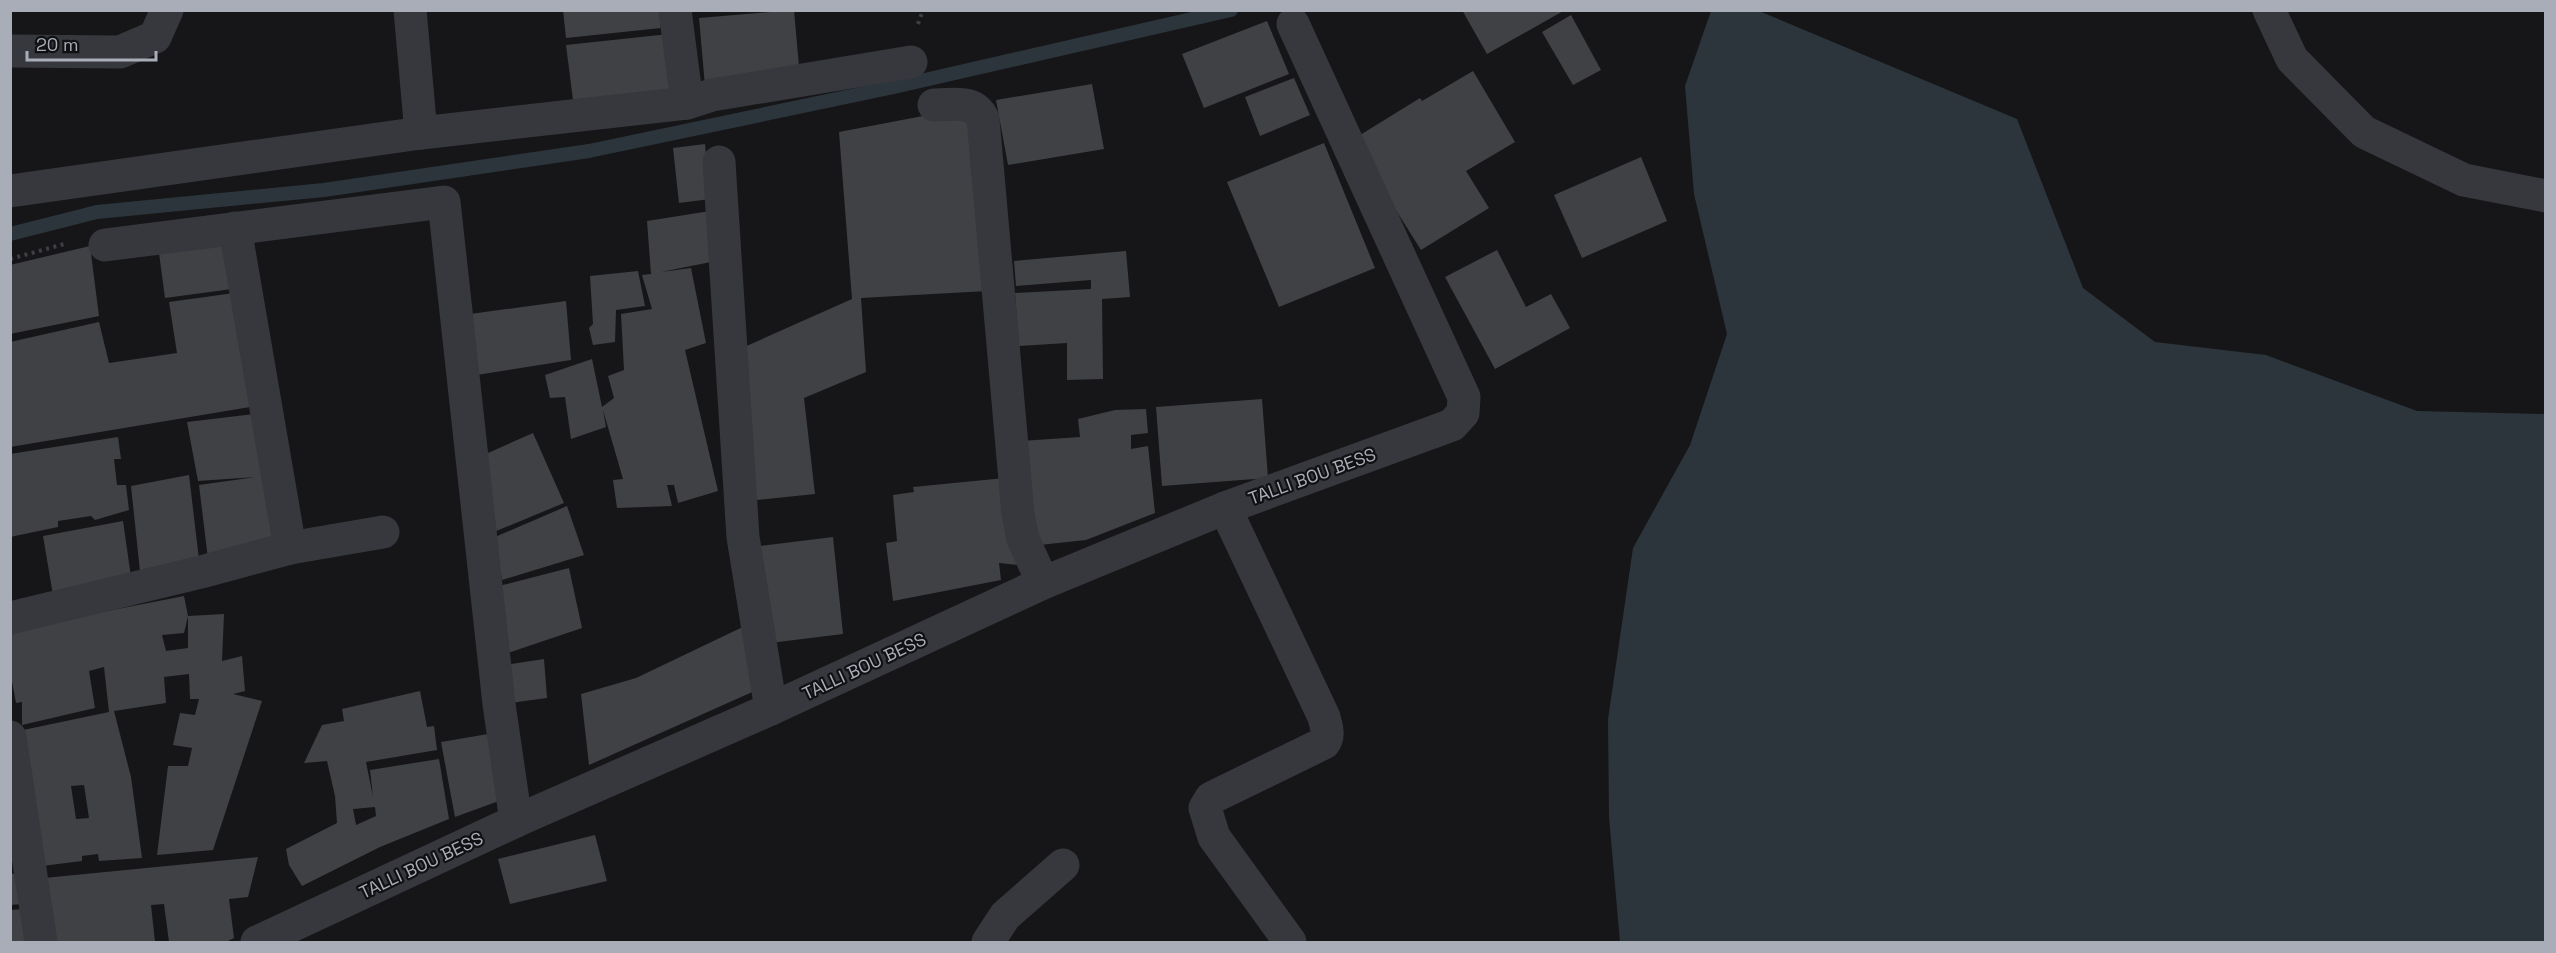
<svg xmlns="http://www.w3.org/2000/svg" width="2556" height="953" viewBox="0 0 2556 953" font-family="'Space Grotesk',sans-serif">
  <rect width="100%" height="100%" fill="#161618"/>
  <path fill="#2c353c" d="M1711 11H1759L2017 119 2083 288 2155 342 2266 355 2417 411 2545 414V942H1620L1609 817 1608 719 1633 548 1690 445 1727 334 1694 194 1685 86Z"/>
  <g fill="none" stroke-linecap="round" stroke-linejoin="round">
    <path stroke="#2c353c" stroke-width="14" d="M10 234 97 212 324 190 589 151 894 87 1231 10"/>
  </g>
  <g fill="#404145" fill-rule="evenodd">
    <path d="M563 10H659L661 28 566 38Z"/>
    <path d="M794 10 800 78 705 86 699 18Z"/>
    <path d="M1462 10H1565L1487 54Z"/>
    <path d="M1571 15 1601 70 1573 85 1542 32Z"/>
    <path d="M1267 21 1289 74 1204 108 1182 54Z"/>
    <path d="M669 34 676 97 574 108 566 45Z"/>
    <path d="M1473 71 1515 142 1466 171 1489 208 1421 250 1352 140 1420 98 1422 101Z"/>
    <path d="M1294 78 1310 115 1260 136 1245 97Z"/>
    <path d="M1092 84 1104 149 1008 165 996 100Z"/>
    <path d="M970 107 987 291 861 298 866 372 804 398 815 494 746 501 742 348 852 299 839 132Z"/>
    <path d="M1324 143 1375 268 1279 307 1227 182Z"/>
    <path d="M705 144 710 199 679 203 673 148Z"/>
    <path d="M1641 157 1667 221 1582 258 1554 195Z"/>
    <path d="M710 211 716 261 661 272 691 268 706 343 685 350 718 491 678 503 674 485H667L672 506 617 508 613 480 623 479 603 410 606 427 571 439 565 397 550 398 545 375 592 359 602 407 614 398 608 376 624 370 621 314 652 309 642 275 651 274 647 221Z"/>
    <path d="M225 244 232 289 165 298 159 253Z"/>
    <path d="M90 246 99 316 10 334V265Z"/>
    <path d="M1497 250 1526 307 1551 294 1570 328 1495 369 1445 277Z"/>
    <path d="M1126 251 1130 297 1102 299 1103 379 1067 380V343L1019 346 1015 293 1091 289V280L1016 286 1014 261Z"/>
    <path d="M638 271 645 306 616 310 615 342 593 345 589 328 593 324 590 276Z"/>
    <path d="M234 293 250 407 10 447V342L99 322 109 363 177 353 169 302Z"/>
    <path d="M566 301 571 360 470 376 463 315Z"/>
    <path d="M1262 399 1268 478 1162 486 1156 407Z"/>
    <path d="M1146 409 1148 433 1131 435V449L1148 446 1155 513 1086 540 1030 546 1021 441 1080 437 1078 419 1115 410Z"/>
    <path d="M254 414 273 544 208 559 199 485 256 477 198 481 187 422Z"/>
    <path d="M533 433 564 503 489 534 479 457Z"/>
    <path d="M118 437 121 459H114L117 485H126L129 510 95 520 91 516 58 521V527L10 537V454Z"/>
    <path d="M189 475 200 568 141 581 131 486Z"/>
    <path d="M1015 477 1018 565 999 563 1001 580 893 601 886 543 897 541 893 495 914 492 913 487Z"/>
    <path d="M567 506 584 555 502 580 495 537Z"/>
    <path d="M123 521 132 584 54 601 43 536Z"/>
    <path d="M833 537 843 634 770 643 760 546Z"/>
    <path d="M569 568 582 628 505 654 495 587Z"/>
    <path d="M184 596 188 616 184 633 162 635 166 651 188 648V616L224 614 222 661 242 656 245 691 233 694 262 701 213 850 157 855 168 766H188L192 748 173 745 180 713 195 715 199 699H190L189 674 164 677 166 703 114 711 131 777 142 858 99 861 98 854 82 856V861L42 866 23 730 109 712 104 667 89 671 95 708 22 725V702L16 703 10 671V636L21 628ZM84 785 89 818 76 819 71 786Z"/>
    <path d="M749 624 759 689 589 765 581 694 636 678Z"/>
    <path d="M544 659 547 698 503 704 498 666Z"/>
    <path d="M420 691 427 727 434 726 437 750 366 762 373 797 370 770 439 759 449 819 380 847 302 886 289 865 286 849 337 823 335 796 327 761 304 763 322 725 344 721 342 709ZM375 807 376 816 356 825 353 809Z"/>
    <path d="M500 732 507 798 455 817 441 742Z"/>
    <path d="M595 835 607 881 510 904 498 859Z"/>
    <path d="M258 857 248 897 229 899 234 938 226 942H169L164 904 151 905 155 942H52L44 878Z"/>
    <path d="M21 873 23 904 10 905V874Z"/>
    <path d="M24 909 29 942H10V910Z"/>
  </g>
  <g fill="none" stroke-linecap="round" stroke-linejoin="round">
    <g stroke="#3d3f44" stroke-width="4" stroke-dasharray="3 4.5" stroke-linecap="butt">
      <path d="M918 24 923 10"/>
      <path d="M10 259 68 243"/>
    </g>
    <g stroke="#37383d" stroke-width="33">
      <path d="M410 10 421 133"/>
      <path d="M675 10 687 103"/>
      <path d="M2269 10 2292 59 2364 132 2464 180 2546 196"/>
      <path d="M10 51 120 52 155 37 167 10"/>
      <path d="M934 105C953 105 974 99 983 119L1018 514 1023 539 1043 583"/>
      <path d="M719 162 743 537 771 709"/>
      <path d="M10 191 421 133 687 103 712 95 911 62"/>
      <path d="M235 228 290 548"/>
      <path d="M105 245 444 202 499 704 516 821"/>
      <path d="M1225 508 1324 717C1326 726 1330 735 1324 743L1211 798 1205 808 1214 837 1290 942"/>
      <path d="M10 618 201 572 290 548 383 532"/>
      <path d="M10 737 41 942"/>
      <path d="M257 942 516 821 771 709 1043 583 1225 508 1452 425 1463 413 1464 397 1293 24"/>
      <path d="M988 942 1005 916 1063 865"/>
    </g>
  </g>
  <g text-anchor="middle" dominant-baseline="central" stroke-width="4.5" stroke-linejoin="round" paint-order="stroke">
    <g font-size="18" fill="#a8adb8" stroke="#111113">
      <text transform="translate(1312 476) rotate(-20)">TALLI BOU BESS</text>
      <text transform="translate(864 666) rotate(-25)">TALLI BOU BESS</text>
      <text transform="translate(421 865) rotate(-25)">TALLI BOU BESS</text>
    </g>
  </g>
  <rect width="2556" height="953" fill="none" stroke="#a8adb8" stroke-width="24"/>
  <path d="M27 51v9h129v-9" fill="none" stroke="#a8adb8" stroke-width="3"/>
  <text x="36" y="51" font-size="18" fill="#a8adb8" stroke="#111113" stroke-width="4.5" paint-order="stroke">20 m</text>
</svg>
